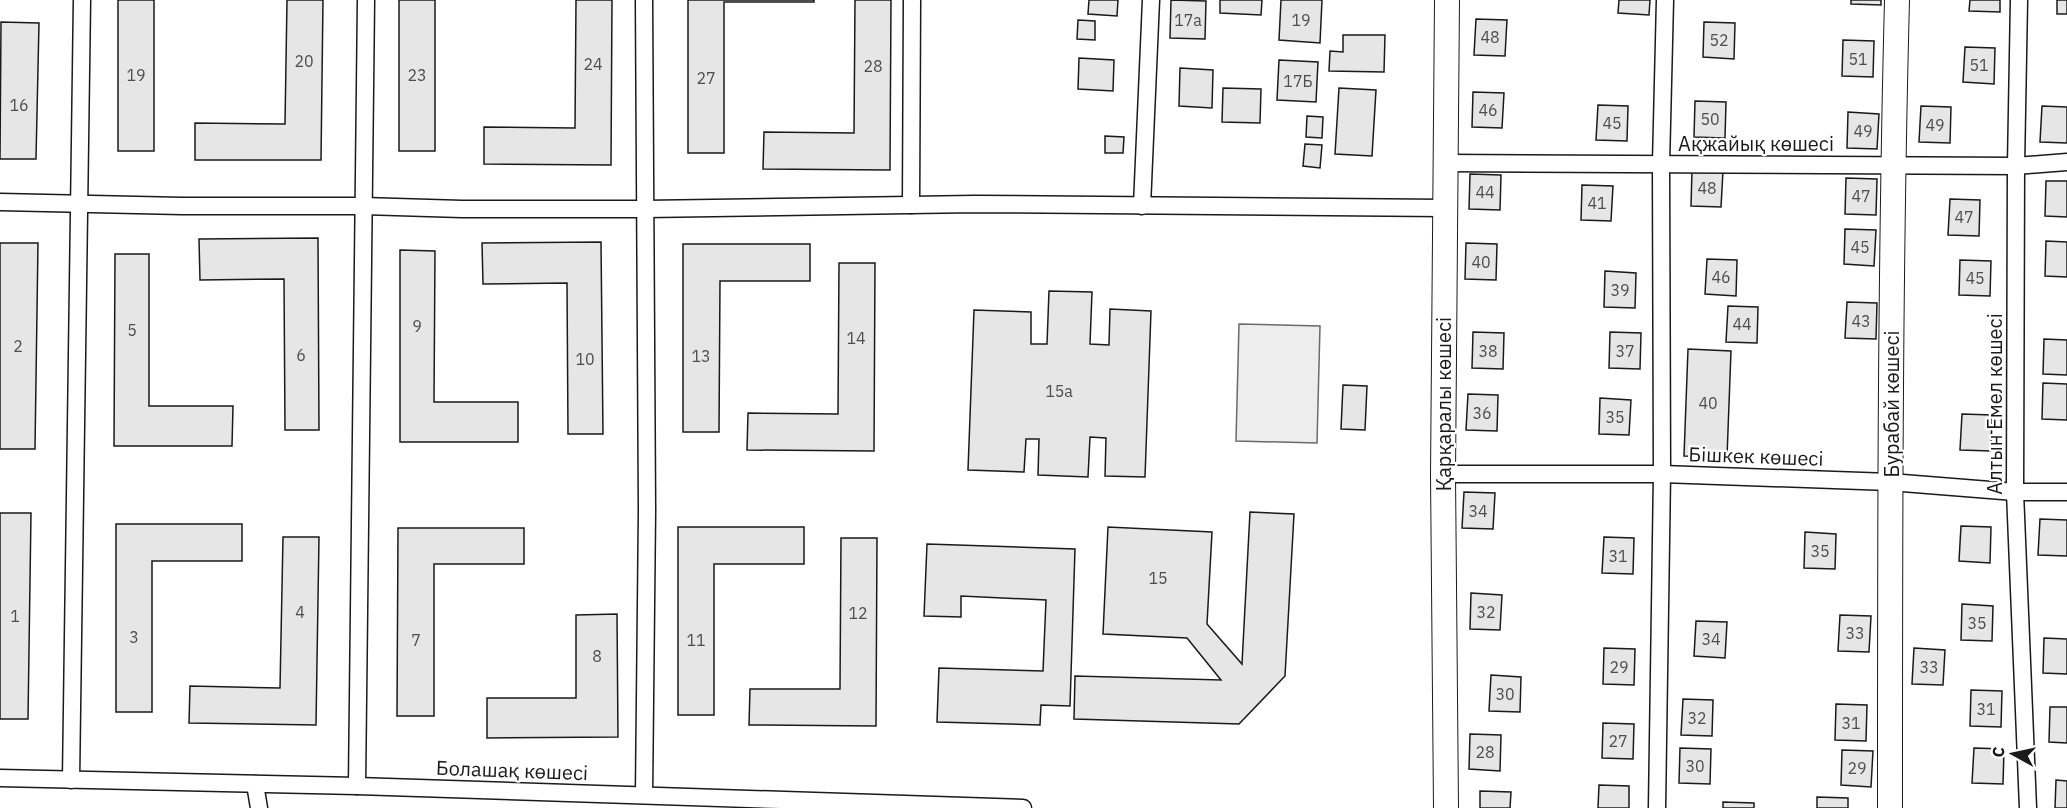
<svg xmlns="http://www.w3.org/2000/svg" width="2067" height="808" viewBox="0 0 2067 808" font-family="'IBM Plex Sans',sans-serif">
  <rect width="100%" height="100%" fill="#fff"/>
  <path fill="#ededed" stroke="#6a6a6a" stroke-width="1.5" d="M1239 324 1320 326 1317 443 1236 441Z"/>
  <g fill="#e6e6e6" stroke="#1a1a1a" stroke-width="1.5">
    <rect x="118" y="0" width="36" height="151"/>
    <path d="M287 0H323L321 160H195V123L285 124Z"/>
    <rect x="399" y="0" width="36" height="151"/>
    <path d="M576 0H612L611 165 484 164V127L575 128Z"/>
    <path d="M688 0H814V2H724V153H688Z"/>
    <path d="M855 0H891L890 170 763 169 764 132 854 133Z"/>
    <path d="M1089 0H1118L1117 16 1088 14Z"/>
    <path d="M1171 0 1206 1 1205 39 1170 38Z"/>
    <path d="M1220 0H1262L1261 15 1220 13Z"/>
    <path d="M1281 0H1322L1320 43 1279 40Z"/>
    <path d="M1619 0H1650L1649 15 1618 13Z"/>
    <path d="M1851 0H1881V5L1851 4Z"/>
    <path d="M1970 0H2000V12L1969 11Z"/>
    <rect x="2057" y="0" width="10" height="14"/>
    <path d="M1476 19 1507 20 1505 56 1474 55Z"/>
    <path d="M1078 20 1095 21V40L1077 39Z"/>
    <path d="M1 22 39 23 36 159H0Z"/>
    <path d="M1704 22 1735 23 1734 59 1703 57Z"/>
    <path d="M1343 35H1385L1384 72 1329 71 1330 51 1343 52Z"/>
    <path d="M1843 40 1874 41 1873 77 1842 76Z"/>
    <path d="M1965 47 1995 48 1994 84 1963 82Z"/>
    <path d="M1079 58 1114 60 1113 91 1078 89Z"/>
    <path d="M1279 60 1318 62 1316 102 1277 100Z"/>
    <path d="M1180 68 1213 70 1212 108 1179 106Z"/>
    <path d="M1223 88 1261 89 1260 123 1222 122Z"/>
    <path d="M1339 88 1376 90 1372 156 1335 154Z"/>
    <path d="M1473 92 1504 93 1502 128 1472 127Z"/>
    <path d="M1695 101 1726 102 1725 138 1694 137Z"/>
    <path d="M1598 105 1628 106 1627 141 1596 140Z"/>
    <path d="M1921 106 1951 107 1950 143 1919 142Z"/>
    <path d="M2042 106 2067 107V143L2040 142Z"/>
    <path d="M1848 112 1879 114 1877 149 1847 148Z"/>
    <path d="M1307 116 1323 117 1322 138 1306 137Z"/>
    <path d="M1105 136 1124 137 1123 153H1105Z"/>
    <path d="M1305 144 1322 145 1320 168 1303 166Z"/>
    <path d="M1692 170 1723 171 1721 207 1691 206Z"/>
    <path d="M1470 174 1501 175 1500 210 1469 209Z"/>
    <path d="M1846 178 1877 179 1876 215 1845 214Z"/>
    <path d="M2046 181H2067V217L2045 216Z"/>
    <path d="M1582 185 1613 186 1611 221 1581 220Z"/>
    <path d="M1950 199 1980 200 1979 236 1948 235Z"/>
    <path d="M1845 229 1876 230 1874 266 1844 264Z"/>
    <path d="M318 238 319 430H285L284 279 200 280 199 239Z"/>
    <path d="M2046 241 2067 242V277L2045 276Z"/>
    <path d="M601 242 603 434H568L567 283 483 284 482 243Z"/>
    <path d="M0 243H38L35 449H0Z"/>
    <path d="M1466 243 1497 244 1496 280 1465 279Z"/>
    <path d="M683 244H810V281H720L719 432H683Z"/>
    <path d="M400 250 435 251 434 402H518V442H400Z"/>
    <path d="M115 254H149V406H233L232 446H114Z"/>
    <path d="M1707 259 1737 260 1736 296 1705 294Z"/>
    <path d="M1960 260 1991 261 1990 296 1959 295Z"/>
    <path d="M839 263H875L874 451 747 450 748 413 838 414Z"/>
    <path d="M1605 271 1636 273 1635 308 1604 307Z"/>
    <path d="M1049 291 1092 292 1090 344 1109 345 1110 309 1151 311 1145 477 1105 476 1106 438 1090 437 1088 477 1038 475 1039 439H1026L1024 472 968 470 974 310 1031 312V344H1047Z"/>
    <path d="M1847 302 1877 303 1876 339 1845 338Z"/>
    <path d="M1728 306 1758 307 1757 343 1726 342Z"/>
    <path d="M1473 332 1504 333 1503 369 1472 368Z"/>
    <path d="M1610 332 1641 333 1640 369 1609 368Z"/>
    <path d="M2044 339 2067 340V375L2043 374Z"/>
    <path d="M1688 349 1731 351 1727 457 1684 456Z"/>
    <path d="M2043 383 2067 384V420L2042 419Z"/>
    <path d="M1343 385 1367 386 1365 430 1341 429Z"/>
    <path d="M1468 394 1498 395 1497 431 1466 430Z"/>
    <path d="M1600 398 1631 400 1629 435 1599 434Z"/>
    <path d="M1962 414 1992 415 1991 451 1960 450Z"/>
    <path d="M1464 492 1495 493 1493 529 1462 528Z"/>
    <path d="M1250 512 1294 514 1285 676 1239 724 1074 719 1075 676 1221 680 1187 638 1103 634 1108 527 1212 532 1207 624 1242 664Z"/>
    <path d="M0 513H31L28 719H0Z"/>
    <path d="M2040 519 2067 520V556L2038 555Z"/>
    <path d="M116 524H242V561H152V712H116Z"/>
    <path d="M1961 526 1991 527 1990 563 1959 561Z"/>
    <path d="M678 527H804V564H714V715H678Z"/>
    <path d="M398 528H524V564H434V716H397Z"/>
    <path d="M1805 532 1836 534 1835 569 1804 568Z"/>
    <path d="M283 537H319L316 725 189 723 190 686 280 688Z"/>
    <path d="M1604 537 1634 538 1633 574 1602 573Z"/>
    <path d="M841 538H877L876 726 749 725 750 689H840Z"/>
    <path d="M927 544 1075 549 1070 706 1041 705 1040 725 937 722 939 668 1043 671 1046 600 961 596V617L924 616Z"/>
    <path d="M1471 593 1502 595 1500 630 1470 629Z"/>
    <path d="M1962 604 1993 606 1992 641 1961 640Z"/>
    <path d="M617 614 618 737 487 738V698H576V615Z"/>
    <path d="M1840 615 1871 616 1869 652 1838 651Z"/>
    <path d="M1696 621 1727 622 1725 658 1694 656Z"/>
    <path d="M2044 638 2067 639V674L2043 673Z"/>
    <path d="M1604 648 1635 649 1634 685 1603 684Z"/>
    <path d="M1914 648 1945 650 1943 685 1912 684Z"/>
    <path d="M1491 675 1521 677 1520 712 1489 711Z"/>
    <path d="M1971 690 2002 691 2001 727 1970 726Z"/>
    <path d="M1683 699 1713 700 1712 736 1681 735Z"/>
    <path d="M1836 704 1867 705 1866 741 1835 740Z"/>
    <path d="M2050 707H2067V743L2049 742Z"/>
    <path d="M1603 723 1634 724 1633 759 1602 758Z"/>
    <path d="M1470 734 1501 735 1500 771 1469 769Z"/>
    <path d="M1680 748 1711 749 1710 784 1679 783Z"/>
    <path d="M1974 748 2004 749 2003 784 1972 783Z"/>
    <path d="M1842 750 1873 751 1871 787 1841 785Z"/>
    <path d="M2056 780 2067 781V808H2055Z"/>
    <path d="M1599 785 1629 786V808H1598Z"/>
    <path d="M1480 791 1511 792 1510 808H1480Z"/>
    <path d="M1817 797 1848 798V808H1817Z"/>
    <path d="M1723 802 1754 803V808H1723Z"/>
  </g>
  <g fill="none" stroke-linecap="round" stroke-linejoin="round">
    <defs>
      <g id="street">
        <path d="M2019 0 2016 166 2015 492 2028 808"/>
        <path d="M1445 163 2016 166 2067 162"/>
        <path d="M0 202 182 206H363L462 209H645L975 204 1444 208"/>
        <path d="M911 205 912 0"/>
        <path d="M1142 206 1151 0"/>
        <path d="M1443 474H1662L1890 482 2015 492H2067"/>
        <path d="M0 778 357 786 1023 808"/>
        <path d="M71 780 82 0"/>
        <path d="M255 784 259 808"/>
        <path d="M357 786 366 0"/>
        <path d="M644 795 647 511 644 0"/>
        <path d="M1657 808 1662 474 1661 164 1665 0"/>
      </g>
      <g id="secondary">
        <path d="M1446 808 1443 474 1447 0"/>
        <path d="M1890 808C1890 539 1890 269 1897 0"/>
      </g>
    </defs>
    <use href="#street" stroke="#1a1a1a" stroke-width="19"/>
    <use href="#secondary" stroke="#1a1a1a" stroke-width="26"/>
    <use href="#street" stroke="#fff" stroke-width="16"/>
    <use href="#secondary" stroke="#fff" stroke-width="24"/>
  </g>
  <g text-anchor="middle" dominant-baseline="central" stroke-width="4.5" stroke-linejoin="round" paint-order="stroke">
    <g font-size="16" fill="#4d4d4d">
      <text x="1188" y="20">17а</text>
      <text x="1301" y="20">19</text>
      <text x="1490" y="37">48</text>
      <text x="1719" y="40">52</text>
      <text x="1858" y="59">51</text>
      <text x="304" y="61">20</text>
      <text x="593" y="64">24</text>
      <text x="1979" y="65">51</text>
      <text x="873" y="66">28</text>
      <text x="136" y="75">19</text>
      <text x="417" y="75">23</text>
      <text x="706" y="78">27</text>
      <text x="1298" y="81">17Б</text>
      <text x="19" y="105">16</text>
      <text x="1488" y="110">46</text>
      <text x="1710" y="119">50</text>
      <text x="1612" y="123">45</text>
      <text x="1935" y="125">49</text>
      <text x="1863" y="131">49</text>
      <text x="1707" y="188">48</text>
      <text x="1485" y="192">44</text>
      <text x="1861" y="196">47</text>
      <text x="1597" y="203">41</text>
      <text x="1964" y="217">47</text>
      <text x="1860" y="247">45</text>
      <text x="1481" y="262">40</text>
      <text x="1721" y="277">46</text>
      <text x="1975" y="278">45</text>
      <text x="1620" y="290">39</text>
      <text x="1861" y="321">43</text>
      <text x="1742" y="324">44</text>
      <text x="417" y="326">9</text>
      <text x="132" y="330">5</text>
      <text x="856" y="338">14</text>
      <text x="18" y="346">2</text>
      <text x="1488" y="351">38</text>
      <text x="1625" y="351">37</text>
      <text x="301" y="355">6</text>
      <text x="701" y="356">13</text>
      <text x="585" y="359">10</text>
      <text x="1059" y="391">15а</text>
      <text x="1708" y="403">40</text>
      <text x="1482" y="413">36</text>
      <text x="1615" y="417">35</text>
      <text x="1478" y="511">34</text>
      <text x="1820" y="551">35</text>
      <text x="1618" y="556">31</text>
      <text x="1158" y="578">15</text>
      <text x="300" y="612">4</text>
      <text x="1486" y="612">32</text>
      <text x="858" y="613">12</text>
      <text x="15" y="616">1</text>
      <text x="1977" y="623">35</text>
      <text x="1855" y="633">33</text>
      <text x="134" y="637">3</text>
      <text x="1711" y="639">34</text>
      <text x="416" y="640">7</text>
      <text x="696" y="640">11</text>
      <text x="597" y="656">8</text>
      <text x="1619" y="667">29</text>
      <text x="1929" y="667">33</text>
      <text x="1505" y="694">30</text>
      <text x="1986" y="709">31</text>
      <text x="1697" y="718">32</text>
      <text x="1851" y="723">31</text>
      <text x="1618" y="741">27</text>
      <text x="1485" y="752">28</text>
      <text x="1695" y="766">30</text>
      <text x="1857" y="768">29</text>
    </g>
    <g font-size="20" fill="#1a1a1a" stroke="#fff">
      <text x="1756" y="143">Ақжайық көшесі</text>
      <text transform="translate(1443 404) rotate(-90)">Қарқаралы көшесі</text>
      <text transform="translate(1891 404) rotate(-90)">Бурабай көшесі</text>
      <text transform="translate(1994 404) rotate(-90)">Алтын Емел көшесі</text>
      <text transform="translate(1756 456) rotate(2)">Бішкек көшесі</text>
      <text transform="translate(512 770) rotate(2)">Болашақ көшесі</text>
    </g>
  </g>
  <g transform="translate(2013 754) rotate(278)" stroke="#ffffff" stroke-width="4.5" paint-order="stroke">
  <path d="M0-4.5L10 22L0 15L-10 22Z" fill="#1a1a1a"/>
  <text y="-9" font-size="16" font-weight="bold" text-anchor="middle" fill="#1a1a1a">С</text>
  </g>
</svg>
